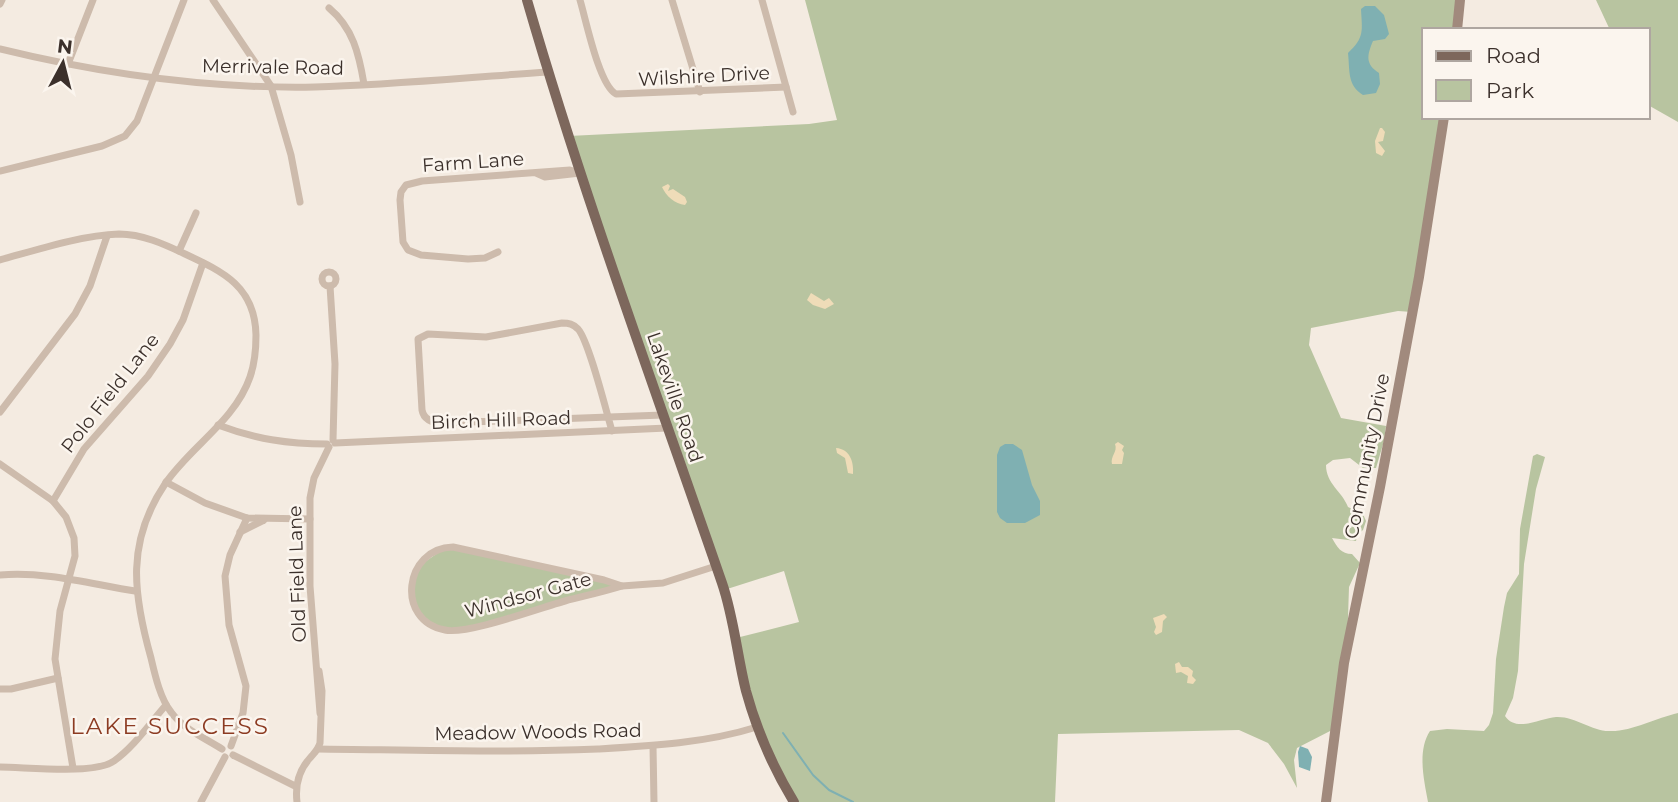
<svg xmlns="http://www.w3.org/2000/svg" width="1678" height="802" viewBox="0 0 1678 802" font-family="Montserrat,sans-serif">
  <rect width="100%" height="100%" fill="#f4ebe1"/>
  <g fill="#b8c4a0">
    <path d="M805 0H1458L1456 30H1424V117H1445L1412 312 1398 311 1311 328 1309 345 1341 418 1386 426 1384 441 1376 468H1363L1350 458 1333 460 1326 465C1326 484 1342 491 1348 507L1363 514 1366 521 1363 530 1357 535 1356 541 1332 538C1337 547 1341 554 1352 554L1360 563 1349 587 1347 648 1334 729 1297 748 1294 760 1297 788 1284 764 1268 743 1239 730 1058 734 1055 802H794L768 756 736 638 799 622 784 571 724 590 569 136 809 124 837 120Z"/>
    <path d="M1596 0H1678V122L1648 105V30H1610Z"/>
    <path d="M1537 454 1545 457 1536 489 1524 564 1518 671 1513 698 1505 716C1516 733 1541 718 1556 717 1575 716 1591 731 1609 731 1631 732 1656 718 1678 713V802H1428C1424 780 1417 751 1430 731L1447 729 1484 731 1489 725 1493 713 1496 659 1504 607 1507 593 1519 574 1520 529 1533 456Z"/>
    <path d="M445 548 622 586 476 627 444 630 420 616 410 588 416 568Z"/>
  </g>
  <g fill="#efdcb8">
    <path d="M1380 128H1382L1385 132 1383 141 1378 142 1385 151 1382 156 1376 153 1375 141Z"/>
    <path d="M668 184 670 186 668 191 673 189 685 197 687 202 685 205C675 204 666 196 662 187Z"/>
    <path d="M811 293 824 301 829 298 834 304 825 309 813 305 807 300Z"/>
    <path d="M1118 442 1124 446 1122 450 1124 453 1122 464H1112C1110 456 1118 452 1115 444Z"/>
    <path d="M836 448C850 449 854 462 853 474L848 473 845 458 837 453Z"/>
    <path d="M1164 614 1167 617 1163 621 1162 632 1156 635 1154 632 1156 627 1153 618Z"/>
    <path d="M1179 662 1182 667H1188L1193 671 1192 676 1196 680 1193 684 1187 683 1188 676 1181 672 1176 673 1175 664Z"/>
  </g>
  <g fill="#7fb0b2">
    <path d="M1365 6H1375L1384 15 1389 34 1385 39 1373 41C1367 55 1365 64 1379 73L1380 84 1376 93 1363 95C1347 85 1350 71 1348 53 1365 37 1362 31 1361 9Z"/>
    <path d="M1005 444H1013L1022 450 1032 485 1040 501V515L1025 523H1007L1000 518 997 512V455L1000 447Z"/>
    <path d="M1300 746 1308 749 1312 757 1310 771 1299 767 1298 752Z"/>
  </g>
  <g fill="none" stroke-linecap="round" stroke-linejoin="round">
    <path stroke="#7fb0b2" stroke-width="2" d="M783 733 813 775 829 790 853 802"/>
    <g stroke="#cdbbac" stroke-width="7">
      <path d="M213 0 271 86 291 155 300 202"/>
      <path d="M580 0C586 20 599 85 616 94L786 87"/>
      <path d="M672 0 700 92"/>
      <path d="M762 0 793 112"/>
      <path d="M0 4 2 0"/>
      <path d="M329 8C353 28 359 54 364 84"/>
      <path d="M0 49C102 74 210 89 315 87 393 85 471 77 548 72"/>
      <path d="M68 64 93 0"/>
      <path d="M0 171 102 146 125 136 137 121 184 0"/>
      <path d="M179 251 196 213"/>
      <path d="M498 252 485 258 468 259 421 255 408 250 403 242 400 200 401 192 406 185 422 181 570 170 580 173 545 177 536 173"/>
      <path d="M0 260C36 250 82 235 119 234 142 234 164 244 185 254 224 272 255 287 256 335 256 350 255 363 250 377 235 421 190 447 165 484 126 542 133 594 151 658 155 675 160 698 171 712 183 729 205 738 222 749"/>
      <circle cx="329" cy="279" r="7"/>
      <path d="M330 286 335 364 333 440"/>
      <path d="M0 412 75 314 90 286 107 236"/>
      <path d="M218 425C255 439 288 444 327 444"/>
      <path d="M612 431C606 411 589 341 578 329 573 324 569 323 562 323L486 337 428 334 418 339 422 410C424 421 434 423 444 423 517 421 590 418 663 415"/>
      <path d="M335 443 667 428"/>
      <path d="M0 464 53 501 66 517 74 538 75 556 60 611 55 659 73 768"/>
      <path d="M166 482 205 503 247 518 310 519"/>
      <path d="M53 501 84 449 148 376 170 344 183 320 203 263"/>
      <path d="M240 532 264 520"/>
      <path d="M453 547 604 580 622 586C603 592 584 596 565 601 539 608 467 635 445 630 395 621 404 548 453 547Z"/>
      <path d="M0 575C45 571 91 584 135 591"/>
      <path d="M622 586 663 583 716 566"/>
      <path d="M0 689H11L58 678"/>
      <path d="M320 713 310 586V498L314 478 329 447"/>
      <path d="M231 746 243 713 246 686 229 625 225 576 230 555 247 518"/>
      <path d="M653 746 654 802"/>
      <path d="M318 749C412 750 505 753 598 749 651 746 706 743 757 727"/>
      <path d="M233 755 295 786"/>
      <path d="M0 767C26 767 95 775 114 761 134 747 150 723 166 705"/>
      <path d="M201 802 225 757"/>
      <path d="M297 802C295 785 298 771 310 758 315 752 318 750 320 743L322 691 319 671"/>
    </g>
    <g stroke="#a18a7d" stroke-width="10">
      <path d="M1457 30 1460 0"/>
      <path d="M1326 802 1344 663 1380 487 1419 277 1444 117"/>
    </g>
    <path stroke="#7d675c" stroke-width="10" d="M527 0C584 197 655 389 722 583 734 618 737 655 746 691 757 731 772 766 794 802"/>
  </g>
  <g text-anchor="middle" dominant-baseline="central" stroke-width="5" stroke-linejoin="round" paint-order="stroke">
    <g font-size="19" fill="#3b302b" stroke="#fbf5ee">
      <text transform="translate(273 67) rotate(1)">Merrivale Road</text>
      <text transform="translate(704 76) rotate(-3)">Wilshire Drive</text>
      <text transform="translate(473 162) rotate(-4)">Farm Lane</text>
      <text transform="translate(110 393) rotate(-52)">Polo Field Lane</text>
      <text transform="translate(675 397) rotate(71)">Lakeville Road</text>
      <text transform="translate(501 420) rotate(-2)">Birch Hill Road</text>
      <text transform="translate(1367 456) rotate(-79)">Community Drive</text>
      <text transform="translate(297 574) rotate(-92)">Old Field Lane</text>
      <text transform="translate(528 595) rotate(-15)">Windsor Gate</text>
      <text transform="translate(538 732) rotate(-1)">Meadow Woods Road</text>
    </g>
    <g font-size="23" letter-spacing="2" fill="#8c3b22" stroke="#fbf5ee">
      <text x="170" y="726">LAKE SUCCESS</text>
    </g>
  </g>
  <rect x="1422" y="28" width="228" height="91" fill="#fbf5ee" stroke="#aea6a0" stroke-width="2"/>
  <rect x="1436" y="51" width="35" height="10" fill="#7d675c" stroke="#aea6a0" stroke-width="2"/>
  <text x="1486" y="63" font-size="21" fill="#3b302b">Road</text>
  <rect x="1436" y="80" width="35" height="21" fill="#b8c4a0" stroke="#aea6a0" stroke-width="2"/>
  <text x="1486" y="98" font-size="21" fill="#3b302b">Park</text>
  <g transform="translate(63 63) rotate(7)" stroke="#fbf5ee" stroke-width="5" paint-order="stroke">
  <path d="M0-5L12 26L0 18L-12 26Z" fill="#3b302b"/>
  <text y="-10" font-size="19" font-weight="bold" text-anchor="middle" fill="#3b302b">N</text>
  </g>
</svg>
